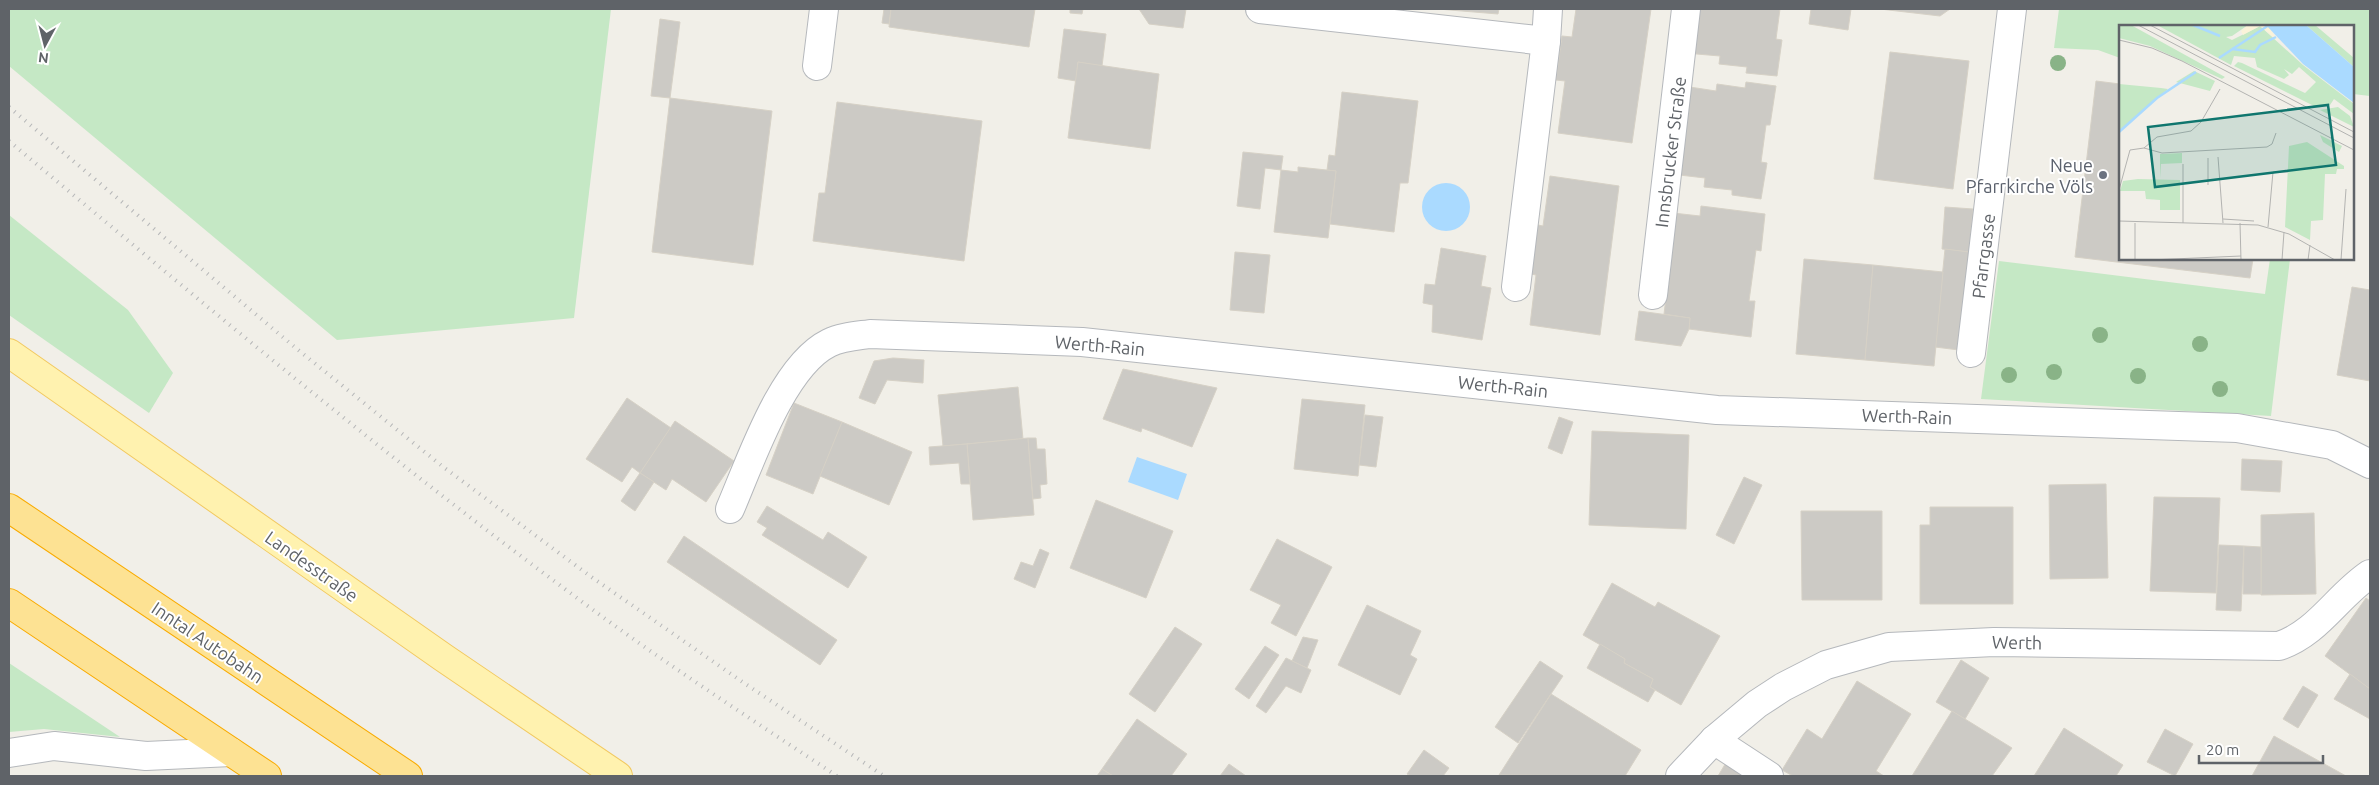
<svg xmlns="http://www.w3.org/2000/svg" width="2379" height="785" viewBox="0 0 2379 785" font-family="Ubuntu,sans-serif">
  <rect width="100%" height="100%" fill="#f1efe8"/>
  <g fill="#c5e8c5">
    <path d="M9 9H611L574 318 337 340 9 66Z"/>
    <path d="M2059 9H2370V96L2353 94V26H2120V58L2098 50 2054 48Z"/>
    <path d="M9 215 128 310 173 373 149 413 9 315Z"/>
    <path d="M2270 259H2290L2271 416 1981 399 1999 261 2265 294Z"/>
    <path d="M9 663 120 737 44 729 9 732Z"/>
  </g>
  <g fill="#aadaff">
    <circle cx="1446" cy="207" r="24"/>
    <path d="M1137 457 1187 474 1178 500 1128 482Z"/>
  </g>
  <g fill="#cccac5" stroke="#d6d1c6">
    <path d="M884 9H891L889 24 882 23Z"/>
    <path d="M891 9H1035L1029 47 889 27Z"/>
    <path d="M1070 9H1083L1082 14 1070 13Z"/>
    <path d="M1139 9H1186L1183 28 1149 24Z"/>
    <path d="M1438 9H1499L1498 14Z"/>
    <path d="M1576 9H1651L1632 143 1558 133 1565 81 1556 80 1562 36 1572 37Z"/>
    <path d="M1690 9H1780L1776 39 1782 40 1777 76 1746 73 1747 67 1719 64 1720 56 1685 53Z"/>
    <path d="M1811 9H1851L1848 30 1809 24Z"/>
    <path d="M1880 9H1950L1940 16Z"/>
    <path d="M660 19 680 22 670 98 651 96Z"/>
    <path d="M1064 29 1106 34 1102 66 1078 62 1076 81 1058 78Z"/>
    <path d="M1890 52 1969 61 1953 189 1874 179Z"/>
    <path d="M1078 62 1159 74 1150 149 1068 138Z"/>
    <path d="M2096 81 2120 84V259H2253L2250 278 2075 257Z"/>
    <path d="M1746 82 1776 86 1770 125H1766L1761 162 1767 163 1761 199 1732 195V190L1704 187 1705 178 1671 174 1683 86 1716 91 1717 84 1745 88Z"/>
    <path d="M1342 92 1418 101 1408 183H1400L1394 232 1330 224 1336 171 1327 170 1329 155 1335 156Z"/>
    <path d="M670 98 772 111 753 265 652 252Z"/>
    <path d="M837 102 982 121 964 261 813 241 819 193H825Z"/>
    <path d="M1243 152 1283 156 1281 170 1265 168 1260 209 1237 206Z"/>
    <path d="M1298 167 1336 171 1328 238 1274 232 1281 170 1298 172Z"/>
    <path d="M1550 176 1619 186 1600 335 1530 325 1536 275 1526 273 1533 224 1543 226Z"/>
    <path d="M1701 206 1765 214 1761 251 1756 250 1749 301H1755L1751 337 1689 329 1690 318 1664 314 1670 265 1673 213 1700 216Z"/>
    <path d="M1945 207 1973 209 1969 252 1942 249Z"/>
    <path d="M1441 248 1486 256 1481 286 1491 288 1482 340 1432 332 1433 305 1423 303 1425 284 1435 285Z"/>
    <path d="M1945 249 1969 252 1959 350 1935 347Z"/>
    <path d="M1235 252 1270 255 1264 313 1230 310Z"/>
    <path d="M1804 259 1873 265 1865 360 1796 354Z"/>
    <path d="M1873 265 1943 272 1934 366 1865 360Z"/>
    <path d="M2352 287 2370 290V381L2337 375Z"/>
    <path d="M1639 311 1690 318 1689 329 1681 346 1635 340Z"/>
    <path d="M893 358 924 360 923 383 887 380 875 404 859 398 874 361Z"/>
    <path d="M1123 369 1217 388 1192 447 1142 428 1141 432 1103 419Z"/>
    <path d="M1018 387 1023 439 943 446 938 395Z"/>
    <path d="M627 398 671 428 640 473 632 467 622 482 586 459Z"/>
    <path d="M1302 399 1365 405 1358 476 1294 469Z"/>
    <path d="M794 403 842 422 813 494 766 475Z"/>
    <path d="M1365 415 1383 417 1376 467 1359 465Z"/>
    <path d="M1559 417 1573 422 1562 454 1548 448Z"/>
    <path d="M675 421 734 461 706 502 672 479 666 490 640 473Z"/>
    <path d="M842 422 912 452 889 505 820 476Z"/>
    <path d="M1592 431 1689 435 1686 529 1589 525Z"/>
    <path d="M1028 438 1034 515 973 520 967 444Z"/>
    <path d="M1028 438H1036L1037 449H1045L1047 484 1040 485 1041 498 1033 499Z"/>
    <path d="M967 444 970 484H961L959 463 930 465 929 447Z"/>
    <path d="M2242 459 2282 461 2280 492 2241 490Z"/>
    <path d="M640 473 654 482 635 511 621 501Z"/>
    <path d="M1744 477 1762 485 1734 544 1716 535Z"/>
    <path d="M2106 484 2108 578 2050 579 2049 485Z"/>
    <path d="M2154 497 2220 498 2216 593 2150 591Z"/>
    <path d="M1096 500 1173 531 1146 598 1070 568Z"/>
    <path d="M767 506 823 540 828 532 867 557 848 588 762 535 767 528 757 522Z"/>
    <path d="M1930 507H2013V604H1920V525H1930Z"/>
    <path d="M1801 511H1882V600H1802Z"/>
    <path d="M2314 513 2316 594 2261 595V515Z"/>
    <path d="M684 536 837 640 820 665 667 562Z"/>
    <path d="M1277 539 1332 567 1296 636 1271 623 1281 605 1250 590Z"/>
    <path d="M2219 545 2244 546 2241 611 2216 610Z"/>
    <path d="M2244 546 2261 547V594H2243Z"/>
    <path d="M1040 549 1049 553 1035 588 1014 579 1021 562 1033 566Z"/>
    <path d="M1612 583 1655 607 1658 602 1720 636 1681 705 1650 687 1653 679 1624 663 1625 659 1583 635Z"/>
    <path d="M2366 598 2370 601V689L2325 656Z"/>
    <path d="M1367 605 1421 631 1410 655 1417 659 1400 695 1338 665Z"/>
    <path d="M1175 627 1202 644 1155 712 1129 694Z"/>
    <path d="M1303 637 1318 640 1307 668 1292 661Z"/>
    <path d="M1600 644 1625 659 1624 663 1653 679 1650 687 1655 690 1648 702 1587 668Z"/>
    <path d="M1265 646 1279 655 1249 699 1235 689Z"/>
    <path d="M1286 658 1311 670 1301 693 1286 686 1266 713 1256 706Z"/>
    <path d="M1961 660 1989 678 1965 719 1936 702Z"/>
    <path d="M1540 661 1563 676 1518 743 1495 727Z"/>
    <path d="M2350 674 2370 689V719L2334 699Z"/>
    <path d="M1857 681 1911 714 1876 771 1884 776H1793L1782 770 1807 729 1822 739Z"/>
    <path d="M2303 686 2318 695 2298 728 2283 719Z"/>
    <path d="M1551 694 1641 750 1625 776 1499 775Z"/>
    <path d="M1952 711 2012 748 1992 776H1912Z"/>
    <path d="M1137 719 1187 754 1171 776H1113L1102 769Z"/>
    <path d="M2064 728 2123 765 2116 776H2034Z"/>
    <path d="M2165 729 2193 744 2175 776 2147 762Z"/>
    <path d="M2274 736 2346 776H2252Z"/>
    <path d="M1424 750 1449 768 1443 776H1411L1407 774Z"/>
    <path d="M1727 761 1754 776H1718Z"/>
    <path d="M1229 764 1246 776H1220Z"/>
    <path d="M1102 769 1113 776H1097Z"/>
  </g>
  <g fill="none" stroke-linecap="round" stroke-linejoin="round">
    <defs>
      <g id="minor">
        <path d="M1260 9 1546 41"/>
        <path d="M817 66 824 9"/>
        <path d="M1516 287 1546 41 1548 9"/>
        <path d="M1653 295 1686 9"/>
        <path d="M1971 353 2012 9"/>
        <path d="M730 509C750 463 782 366 829 343 841 337 856 336 870 334L1082 342 1717 410 2237 428 2332 445 2370 464"/>
        <path d="M1714 740 1769 776"/>
        <path d="M9 753 54 746 146 756 231 752"/>
        <path d="M1680 776 1714 740 1757 704 1783 687 1826 665 1889 647 1994 642 2279 646C2318 633 2337 596 2370 574"/>
      </g>
      <path id="major" d="M9 353 444 658 618 776"/>
      <g id="highway">
        <path d="M9 508 408 776"/>
        <path d="M9 603 267 776"/>
      </g>
    </defs>
    <use href="#minor" stroke="#b5b8bc" stroke-width="30"/>
    <use href="#major" stroke="#f2c960" stroke-width="30"/>
    <use href="#highway" stroke="#f9ab00" stroke-width="30"/>
    <use href="#minor" stroke="#fff" stroke-width="28"/>
    <use href="#major" stroke="#fff2af" stroke-width="28"/>
    <use href="#highway" stroke="#fde293" stroke-width="28"/>
    <g stroke="#b6b7b8" stroke-width="4" stroke-dasharray="1 6" stroke-linecap="butt">
      <path d="M9 107 297 349 442 466 590 576 744 683 884 776"/>
      <path d="M9 141C194 296 378 451 573 595 658 659 748 717 837 776"/>
    </g>
  </g>
  <g fill="#89b387">
    <circle cx="2058" cy="63" r="8"/>
    <circle cx="2100" cy="335" r="8"/>
    <circle cx="2200" cy="344" r="8"/>
    <circle cx="2054" cy="372" r="8"/>
    <circle cx="2009" cy="375" r="8"/>
    <circle cx="2138" cy="376" r="8"/>
    <circle cx="2220" cy="389" r="8"/>
  </g>
  <circle fill="#6b7280" stroke="#fff" stroke-width="2" cx="2103" cy="175" r="5"/>
  <g text-anchor="middle" dominant-baseline="central" stroke-width="4" stroke-linejoin="round" paint-order="stroke">
    <g font-size="18" fill="#5f6368" stroke="#fff">
      <text transform="translate(1670 152) rotate(-83)">Innsbrucker Straße</text>
      <text transform="translate(1983 256) rotate(-83)">Pfarrgasse</text>
      <text transform="translate(1100 345) rotate(5)">Werth-Rain</text>
      <text transform="translate(1503 386) rotate(6)">Werth-Rain</text>
      <text transform="translate(1907 416) rotate(2)">Werth-Rain</text>
      <text transform="translate(312 566) rotate(35)">Landesstraße</text>
      <text transform="translate(208 642) rotate(34)">Inntal Autobahn</text>
      <text transform="translate(2017 642) rotate(1)">Werth</text>
    </g>
    <g font-size="18" fill="#5b616d" stroke="#fff" text-anchor="end">
      <text x="2093" y="165">Neue<tspan x="2093" dy="21">Pfarrkirche Völs</tspan></text>
    </g>
  </g>
  <g transform="translate(2119 25)">
    <rect width="235" height="235" fill="#f1efe8"/>
    <path d="M0 0H12L106 52 103 54 31 21 0 13ZM38 0H129L113 11 107 12 113 15 141 1 184 40 235 79V89L215 74 211 80 195 81 115 41 119 37 123 38 186 68 197 57 180 42 173 49 165 44 170 50 165 54 138 42 136 33 115 31 112 40ZM187 0H196L235 33V42ZM75 46 96 56 91 66 57 57ZM0 59 42 63 49 64 0 106ZM219 82 231 91 235 102 201 85ZM201 110 223 121 220 127 204 117ZM188 117 225 141V144H218L217 149H206L204 195 192 196 191 215 166 202 170 121ZM63 128V138L42 139 41 153V129ZM19 154 61 155V185H41V175L27 174 26 166H1L4 156Z" fill="#c5e8c5"/>
    <path d="M129 0 149 1 159 16 141 1 124 10 122 6Z" fill="#fbf3d9"/>
    <path d="M147 0H187L235 42V78L184 39Z" fill="#aadaff"/>
    <path fill="none" stroke="#aadaff" stroke-width="2.5" d="M74 0 101 11M113 24 136 27 141 20 157 12M100 33 150 0M0 107 38 73 77 47"/>
    <path fill="none" stroke="#b3b3b1" stroke-width="1" d="M19 0 235 113M31 0 235 107M0 15 33 23 63 36 235 125M25 123 43 128 148 122 153 119 157 108M99 132 104 198M89 133V160M64 139V198M0 165 11 125 25 123 38 112 72 106 82 97 101 64M104 194 135 196M0 196 139 200 170 209 216 235M121 198 122 235M149 202 154 147H169M16 235V198M31 235 122 231M163 235 165 207M189 235 191 220M222 235 227 164"/>
    <path fill="#0f766e" fill-opacity="0.15" stroke="#0f766e" stroke-width="2.5" d="M209 80 217 140 36 162 29 102Z"/>
    <rect width="235" height="235" fill="none" stroke="#5f6368" stroke-width="2.5"/>
  </g>
  <rect width="2379" height="785" fill="none" stroke="#5f6368" stroke-width="20"/>
  <g transform="translate(45 45) rotate(187)" stroke="#ffffff" stroke-width="4" paint-order="stroke">
  <path d="M0-4L9 19L0 12L-9 19Z" fill="#5f6368"/>
  <text y="-8" font-size="14" font-weight="bold" text-anchor="middle" fill="#5f6368">N</text>
  </g>
  <path d="M2199 755v8h124v-8" fill="none" stroke="#5f6368" stroke-width="2.5"/>
  <text x="2206" y="755" font-size="15" fill="#5f6368" stroke="#ffffff" stroke-width="4" paint-order="stroke">20 m</text>
</svg>
